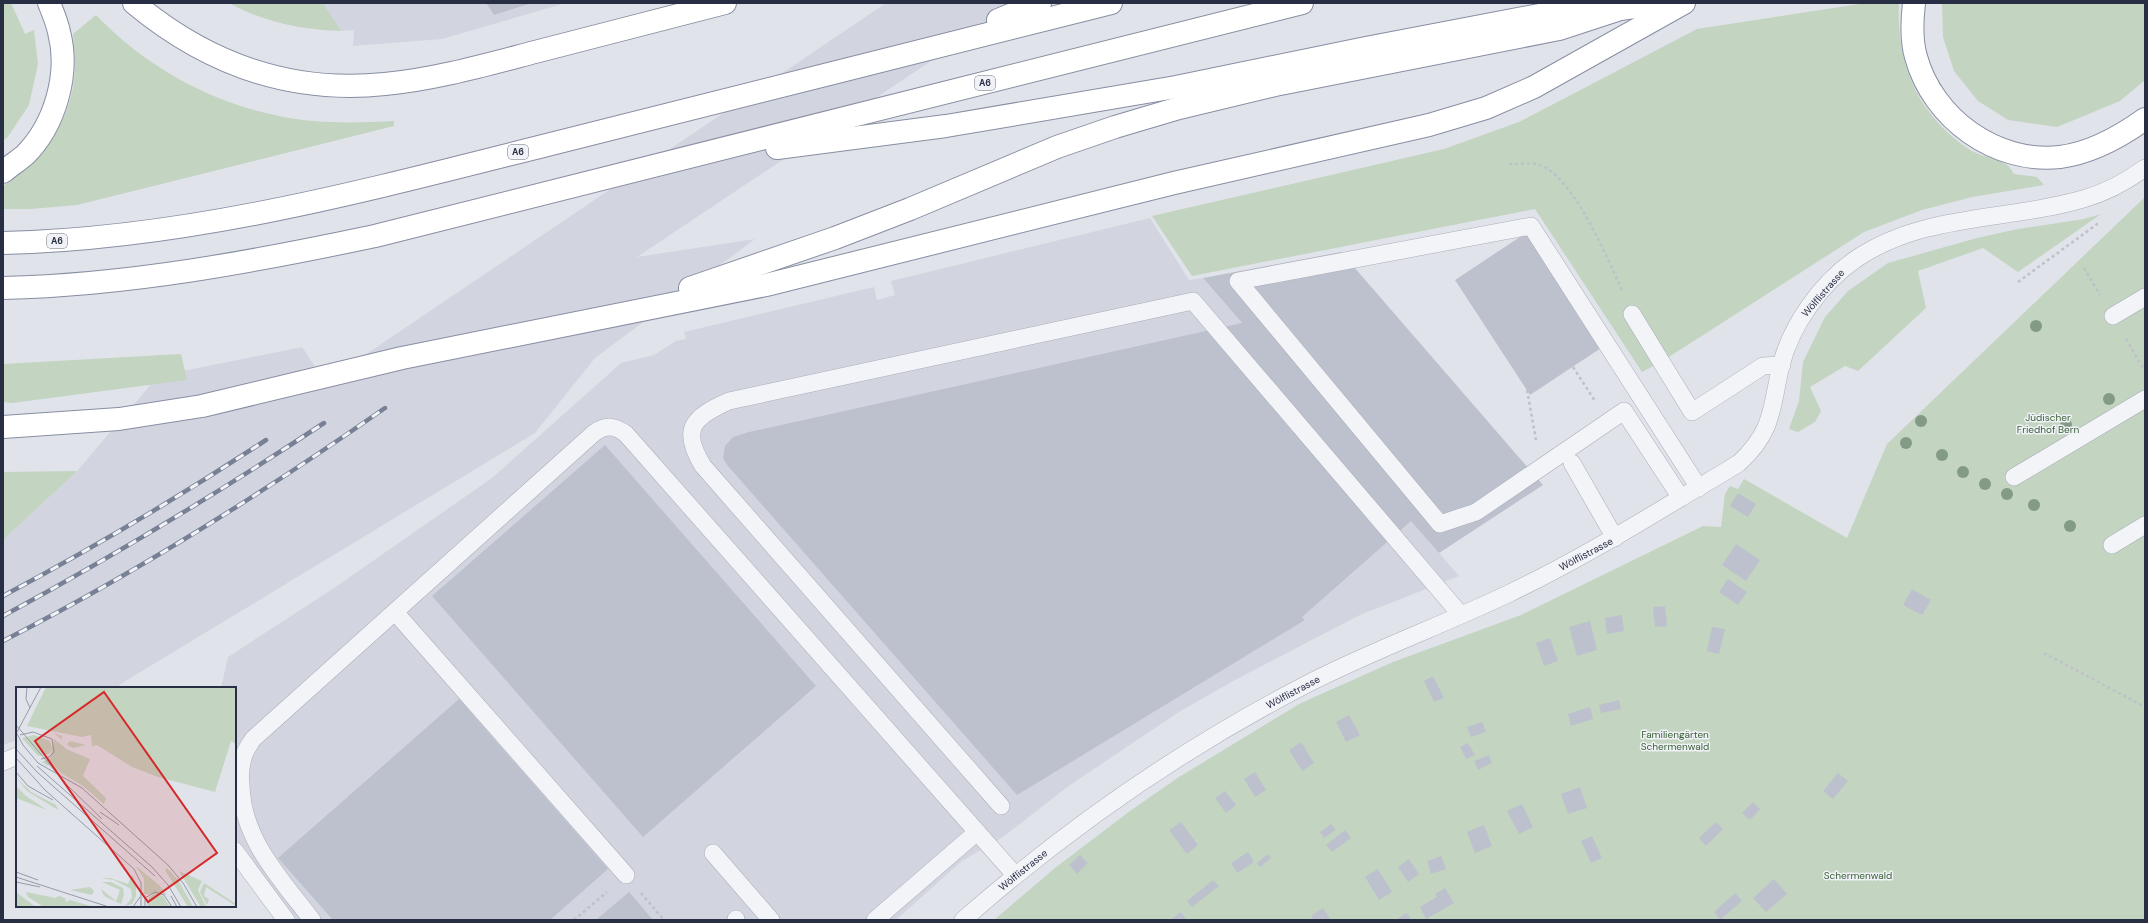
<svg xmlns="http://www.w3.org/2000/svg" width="2148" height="923" viewBox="0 0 2148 923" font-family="'DM Sans',sans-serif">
  <rect width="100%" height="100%" fill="#e0e3ea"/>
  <g fill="#d2d5df">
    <path d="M323 3H566L442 39 353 46 354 30 341 31Z"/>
    <path d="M886 3H1018L637 257 755 239 595 358 535 433 119 685 120 688H17V740L3 745V540L77 471 158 376 302 347 325 382Z"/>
    <path d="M1150 218 1189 280 1203 278 1459 576 1360 615 1233 681 1179 712 1070 785 1003 837 962 861 896 920H297L235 838V688H221L228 657 334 588 492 478 621 363 654 355 676 341 686 339 684 332 874 287 877 300 895 295 891 281Z"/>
  </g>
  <g fill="#c3d4c1">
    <path d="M3 3H11L25 34 34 30 38 64 29 105 7 138 3 140Z"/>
    <path d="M229 3H323L341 31C301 30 264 22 229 3Z"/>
    <path d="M1866 3H1899C1896 65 1918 115 1970 150 1982 157 1996 158 2007 165 2009 166 2012 171 2014 174L2037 177 2044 185 1972 197 1922 210 1864 232 1661 362 1642 372 1535 209 1192 276 1152 216 1444 149 1519 122 1697 29Z"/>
    <path d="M1942 3H2145V80L2120 101 2057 127 2008 120 1978 101 1954 71 1943 37Z"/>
    <path d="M96 15C145 66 209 102 279 116 316 124 356 123 394 121V126L77 205 31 209H3V186C40 163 69 124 74 80 76 65 74 49 73 34Z"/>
    <path d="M2145 197V920H994L1055 868 1130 811 1179 777 1301 703 1393 662 1521 615 1703 526 1721 527 1725 494 1730 486 1738 489 1744 479 1847 538 1887 444Z"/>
    <path d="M2101 214 2018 272 1983 248 1918 271 1926 308 1858 371 1845 366 1810 387 1821 411 1815 422 1798 432 1789 429 1799 401 1803 362 1825 317 1848 291 1888 263 1977 238 2018 229 2084 219Z"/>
    <path d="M181 354 187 380 12 403 3 402V364Z"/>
    <path d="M77 471 3 540V472Z"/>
  </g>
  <g fill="#bdc1cd">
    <path d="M486 3H532L494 15Z"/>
    <path d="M1526 233 1601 348 1530 395 1455 280Z"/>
    <path d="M1341 252 1543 485 1439 553 1411 521 1302 617 1305 620 1017 795 728 466 723 458 725 446 733 437 749 432 1242 323 1203 278Z"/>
    <path d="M605 445 816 686 643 837 432 596Z"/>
    <path d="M1738 493 1756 504 1748 517 1730 506Z"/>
    <path d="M1736 544 1760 560 1746 581 1722 565Z"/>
    <path d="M1728 579 1747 592 1738 605 1719 592Z"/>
    <path d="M1912 589 1931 600 1922 615 1903 605Z"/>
    <path d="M1665 606 1667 626 1655 627 1653 607Z"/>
    <path d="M1622 615 1624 631 1607 634 1605 618Z"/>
    <path d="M1590 621 1597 650 1577 656 1569 627Z"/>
    <path d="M1712 627 1725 629 1719 654 1707 651Z"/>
    <path d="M1550 638 1558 661 1544 666 1536 643Z"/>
    <path d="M1433 676 1444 698 1434 702 1424 681Z"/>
    <path d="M459 699 608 869 550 920H333L278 858Z"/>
    <path d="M1619 700 1621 709 1601 713 1599 705Z"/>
    <path d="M1590 707 1593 719 1571 726 1568 714Z"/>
    <path d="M1349 715 1360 735 1346 742 1336 722Z"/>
    <path d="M1482 722 1486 732 1471 737 1467 727Z"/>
    <path d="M1301 742 1314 763 1302 771 1289 750Z"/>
    <path d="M1468 743 1475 755 1466 759 1460 747Z"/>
    <path d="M1489 755 1492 763 1478 770 1474 761Z"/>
    <path d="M1255 772 1266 790 1255 797 1244 779Z"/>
    <path d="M1838 773 1848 781 1833 799 1823 791Z"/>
    <path d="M1580 787 1587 808 1568 814 1561 794Z"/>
    <path d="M1225 791 1236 805 1226 813 1215 798Z"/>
    <path d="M1753 802 1760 809 1750 820 1742 813Z"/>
    <path d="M1522 804 1533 827 1519 834 1507 811Z"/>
    <path d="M1181 822 1198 845 1187 854 1169 830Z"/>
    <path d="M1716 822 1723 829 1706 846 1699 838Z"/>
    <path d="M1331 824 1336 830 1324 838 1320 832Z"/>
    <path d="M1484 825 1492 846 1475 853 1467 832Z"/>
    <path d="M1345 830 1351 838 1332 852 1326 845Z"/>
    <path d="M1592 836 1602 858 1591 863 1581 841Z"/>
    <path d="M1248 852 1254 862 1237 873 1231 863Z"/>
    <path d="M1268 854 1271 858 1260 867 1257 863Z"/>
    <path d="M1080 855 1088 863 1077 874 1069 865Z"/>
    <path d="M1441 856 1446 869 1431 874 1427 861Z"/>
    <path d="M1409 859 1419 874 1408 882 1398 867Z"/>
    <path d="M1378 869 1392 892 1379 900 1365 877Z"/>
    <path d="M1774 879 1787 894 1766 912 1753 898Z"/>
    <path d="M1213 880 1219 886 1192 907 1187 901Z"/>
    <path d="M1445 888 1454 903 1426 919 1420 907 1437 897 1435 894Z"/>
    <path d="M629 892 653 920H596Z"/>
    <path d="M1735 893 1742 901 1720 920 1714 912Z"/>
    <path d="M1323 908 1331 920H1314L1311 916Z"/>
    <path d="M1181 912 1187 920H1170Z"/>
    <path d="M1407 913 1411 920H1395Z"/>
  </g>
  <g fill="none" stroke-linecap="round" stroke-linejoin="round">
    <defs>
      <g id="service">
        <path d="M1632 314 1692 412 1763 366 1782 365"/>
        <path d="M2113 316 2145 297"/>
        <path d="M1572 463 1615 538"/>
        <path d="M2014 477 2145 399"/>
        <path d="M1681 498 1624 411 1476 512 1440 524 1238 281 1531 226 1699 488"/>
        <path d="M2112 545 2145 525"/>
        <path d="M395 612 626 875"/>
        <path d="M3 762 17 756"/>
        <path d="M1001 806 703 466C680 429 693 417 729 401L1193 301 1461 615"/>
        <path d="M235 851 286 920"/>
        <path d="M713 853 771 920"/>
        <path d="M736 919V920"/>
        <path d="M312 920C281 879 242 839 241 785 240 776 241 764 244 755 246 749 250 744 253 739L594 433C606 425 614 425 626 434L1015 875"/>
        <path d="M875 920 977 832"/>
        <path d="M963 920C1069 827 1186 746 1311 682 1376 649 1445 624 1510 593 1568 565 1623 533 1677 500 1698 487 1719 476 1739 463 1774 431 1771 408 1781 365 1792 324 1821 283 1856 259 1923 213 2009 221 2083 199 2105 193 2127 181 2145 168"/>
      </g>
      <g id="motorway">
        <path d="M134 3C206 63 290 94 385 84 436 79 485 65 535 52 598 36 662 19 725 3"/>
        <path d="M1914 3C1912 20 1911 40 1916 57 1933 119 1996 164 2060 157 2092 153 2120 137 2145 119"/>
        <path d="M998 20 1040 3"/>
        <path d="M777 148 946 126 1176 87 1366 48 1555 12 1620 9 1663 3"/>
        <path d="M3 172C10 166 18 161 25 155 55 125 70 74 59 32 57 22 53 13 49 3"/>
        <path d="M3 243C188 239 368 190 547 145 735 98 923 50 1111 3"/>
        <path d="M3 288C129 285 252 262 375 236L1302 3"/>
        <path d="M690 288 835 238 910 209 1057 147 1115 127 1179 108 1275 85 1559 29 1620 9"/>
        <path d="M3 427 119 419 202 406 402 358 766 285 1174 183 1429 125 1486 108 1534 87 1684 3"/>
      </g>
    </defs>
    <use href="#service" stroke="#a9adb8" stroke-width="18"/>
    <use href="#motorway" stroke="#878ea2" stroke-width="24"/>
    <g stroke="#bec1c9" stroke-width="2.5" stroke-dasharray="3 3" stroke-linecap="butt">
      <path d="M1509 164C1518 164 1531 162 1540 165 1572 175 1609 260 1622 291"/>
      <path d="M2084 268 2100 295"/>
      <path d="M2018 282 2100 222"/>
      <path d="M1323 328 1455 483 1445 491"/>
      <path d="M2126 339 2145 371"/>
      <path d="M1573 367 1595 401"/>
      <path d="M1527 390 1536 440"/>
      <path d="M2044 653 2145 707"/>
      <path d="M641 893 664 920"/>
      <path d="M574 920 607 892"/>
    </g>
    <use href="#service" stroke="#f3f4f8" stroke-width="17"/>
    <use href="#motorway" stroke="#fff" stroke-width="22"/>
    <defs>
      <g id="rail">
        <path d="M3 596C93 548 181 496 266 440"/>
        <path d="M3 616C114 556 218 493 324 423"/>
        <path d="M3 641C136 573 263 493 385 408"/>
      </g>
    </defs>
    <use href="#rail" stroke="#788095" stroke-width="4.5"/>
    <use href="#rail" stroke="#f0f2f7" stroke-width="3" stroke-dasharray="9" stroke-linecap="butt"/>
  </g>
  <g fill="#839a86">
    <circle cx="2036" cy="326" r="6"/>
    <circle cx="2109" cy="399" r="6"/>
    <circle cx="1921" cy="421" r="6"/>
    <circle cx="2066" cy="425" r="6"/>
    <circle cx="1906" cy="443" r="6"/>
    <circle cx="1942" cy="455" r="6"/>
    <circle cx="1963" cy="472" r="6"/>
    <circle cx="1985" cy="484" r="6"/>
    <circle cx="2007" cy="494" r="6"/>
    <circle cx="2034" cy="505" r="6"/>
    <circle cx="2070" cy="526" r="6"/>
  </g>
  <g text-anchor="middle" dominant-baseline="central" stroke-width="3" stroke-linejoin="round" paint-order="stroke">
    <g fill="#f0f2f7" stroke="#646979" stroke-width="1">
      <rect x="975" y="76" width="20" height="14" rx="3"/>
      <rect x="508" y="145" width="20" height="14" rx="3"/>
      <rect x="47" y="234" width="20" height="14" rx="3"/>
    </g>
    <g font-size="9" font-weight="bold" fill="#282e43">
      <text x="985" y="83">A6</text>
      <text x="518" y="152">A6</text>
      <text x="57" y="241">A6</text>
    </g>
    <g font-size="10" fill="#282e43" stroke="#f0f2f7">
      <text transform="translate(1823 293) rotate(-49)">Wölflistrasse</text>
      <text transform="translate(1586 554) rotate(-28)">Wölflistrasse</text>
      <text transform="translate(1293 692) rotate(-28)">Wölflistrasse</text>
      <text transform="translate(1023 870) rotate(-39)">Wölflistrasse</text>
    </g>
    <g font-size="10" fill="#375f34" stroke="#f0f2f7">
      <text x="2048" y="417">Jüdischer<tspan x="2048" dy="12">Friedhof Bern</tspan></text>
      <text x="1675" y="734">Familiengärten<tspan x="1675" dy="12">Schermenwald</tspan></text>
      <text x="1858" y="875">Schermenwald</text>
    </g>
  </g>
  <g transform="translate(16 687)">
    <rect width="220" height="220" fill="#e0e3ea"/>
    <path d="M30 0H220V57L215 54 199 105 142 90 116 80 81 58 76 59 75 48 66 50 11 39ZM38 46 46 49V53L51 57 54 54 70 58 57 61 53 59ZM18 48 34 54 36 61 33 67 22 69 6 51ZM38 52 52 63 74 72 67 89 90 111 88 117 67 99 45 86 35 75 32 79 26 75 34 71ZM0 90 15 105 40 118 42 123 11 104ZM0 99 10 109 31 123 0 111ZM120 179 143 198 151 208 128 207V192ZM151 181 162 193 177 220H172L149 183ZM163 184 186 194 182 203 190 220H185ZM116 188 120 196V209L116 217 109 219 116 211 115 202 98 193 85 191H94L112 197ZM86 195H95L107 201 108 208 105 217 90 210 87 207 85 202 100 214 104 203ZM188 196 220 217V219L190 200 188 209 193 212 191 218 184 205ZM74 200 78 204 76 208 54 203ZM0 205 17 218 20 220H0ZM10 205 39 211 43 209 49 211 50 215 54 213 78 220H28L12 210ZM138 207 147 209 154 220H131L133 211Z" fill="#c3d4c1"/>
    <path fill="none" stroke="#969ba7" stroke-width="1" d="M11 0 10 12 14 21M0 38 51 98 86 132M0 45 7 58 22 76 66 101 152 178 167 196 181 220M1 45 25 0M4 48 17 45 36 52 38 65 33 70 25 72M0 62 21 85 139 189M0 71 29 103 118 182 125 196V220M21 79 136 180 152 198 165 220M0 85 12 99 37 113M84 125 103 138M0 185 22 193M0 190 93 220M0 195 24 200M155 209 161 220M117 220 124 210M129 220V211L139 205 148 208 156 220"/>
    <path fill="#d62828" fill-opacity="0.15" stroke="#d62828" stroke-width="2" d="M88 5 201 166 132 215 19 54Z"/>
    <rect width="220" height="220" fill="none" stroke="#282e43" stroke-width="2"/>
  </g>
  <rect width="2148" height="923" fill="none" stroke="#282e43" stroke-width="8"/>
</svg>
